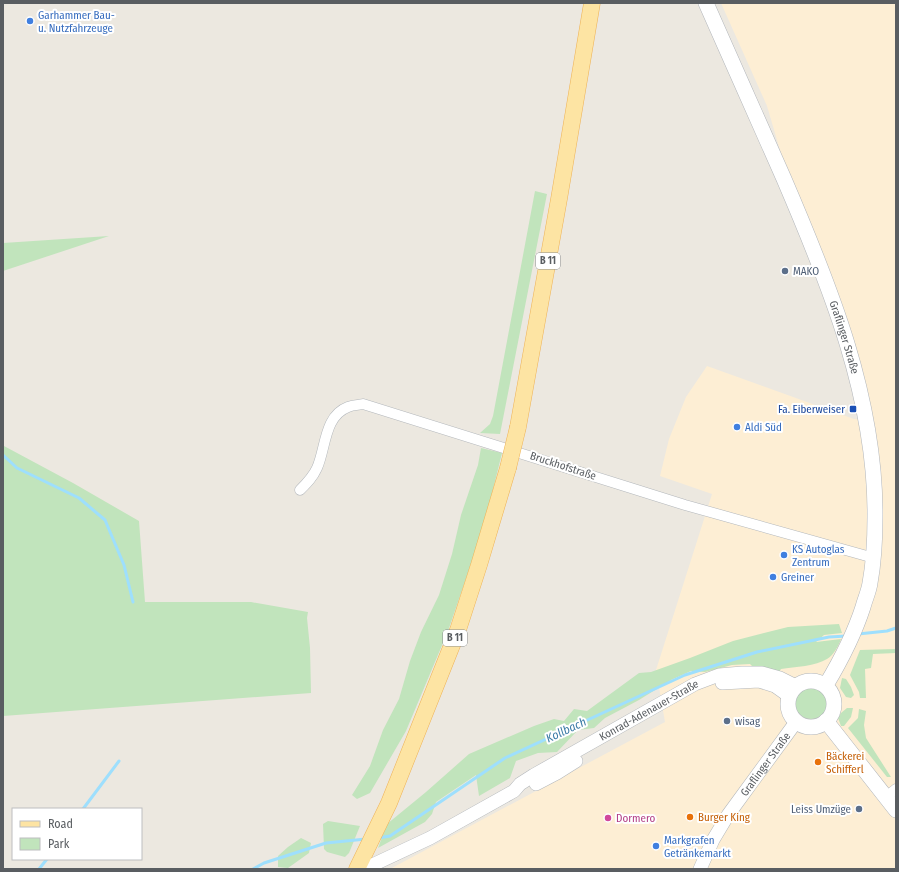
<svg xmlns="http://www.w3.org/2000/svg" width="899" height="872" viewBox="0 0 899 872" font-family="'Fira Sans Condensed',sans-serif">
  <rect width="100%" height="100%" fill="#ece8e0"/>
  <path fill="#fdeed4" d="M721 3H896V869H390L665 722 656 670 712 494 660 476 669 439 686 397 707 366 854 419 873 420 848 321 789 181 767 106Z"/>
  <g fill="#c1e4bc">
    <path d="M535 191 547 194 500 434 480 433 490 424 493 416Z"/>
    <path d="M109 236 3 271V243Z"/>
    <path d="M3 443 4 446 73 483 139 521 145 602H251L308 612 307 618 310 648 311 693 3 716Z"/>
    <path d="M481 448 502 453 484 526 448 631 406 731 370 793 357 799 352 795 370 766 383 730 399 699 410 661 421 632 439 595 452 554 461 515 478 465Z"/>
    <path d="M839 624 842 633 824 635 816 642 841 639C839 645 833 656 827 659 816 666 795 667 781 669L779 672 754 668 750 664 732 665 705 672 691 671 671 680 639 700 605 718 594 728 578 730 557 752 538 753 516 761 510 778 479 796 476 775 436 802 432 814 425 822 378 848 387 824 426 792 469 754 534 726 554 719 564 721 574 709 587 711 639 673 651 672 690 658 733 641 788 627Z"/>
    <path d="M896 649V653L873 654 871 668 865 669 866 698H860L859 692 850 675 860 650Z"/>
    <path d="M842 678 846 679 851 687 854 695 851 698 846 697 840 688Z"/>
    <circle cx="811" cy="702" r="17"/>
    <path d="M847 708H853L851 717 844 726H841L838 718 841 713Z"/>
    <path d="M859 709 866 711 864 725 866 738 891 777H887L848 728 858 718Z"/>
    <path d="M328 821 360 826 349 853 345 857 327 852 324 849 323 824Z"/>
    <path d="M301 838 311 843 309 853 288 868 278 867V856L288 847Z"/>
  </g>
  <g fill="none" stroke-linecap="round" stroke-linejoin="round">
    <g stroke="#9edffd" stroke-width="3">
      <path d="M3 455 17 468 79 498 105 520 124 565 133 602"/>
      <path d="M858 634 887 631 896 628"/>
      <path d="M83 809 119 761"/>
      <path d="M378 838 390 836 505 758 685 675 757 652 829 637 847 636"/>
      <path d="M39 869 47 859"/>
      <path d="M253 869 264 863 326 843 366 839"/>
    </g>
    <defs>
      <g id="minor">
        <path d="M300 490C307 483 313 477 317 468 326 448 324 416 348 407 353 405 359 405 363 404L685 505 874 558"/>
        <path d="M886 797 896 789"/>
      </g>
      <g id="tertiary">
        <path d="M722 683 759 681 775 686 789 696"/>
        <path d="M536 784 557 773 576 761"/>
        <path id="s1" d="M364 869 430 838 514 791 520 784 534 775 695 684 719 675 742 673H762L780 678 796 686"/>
        <path id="s2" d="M700 869 713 840 728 815 796 722"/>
      </g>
      <g id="secondary">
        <path id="s3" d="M706 3C732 62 758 120 784 179 830 286 876 399 875 517 875 539 874 561 870 583 869 591 865 599 863 607 854 635 841 660 826 685"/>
        <circle cx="811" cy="704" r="23"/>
        <path d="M826 721 896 810"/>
      </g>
      <g id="primary">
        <path d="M518 427 559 199 592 3"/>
        <path d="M357 869 389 803 458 630 479 565 508 468"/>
      </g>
    </defs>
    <use href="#minor" stroke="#b3b7bb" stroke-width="11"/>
    <use href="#tertiary" stroke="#b3b7bb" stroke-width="14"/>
    <use href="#secondary" stroke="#b2b6bb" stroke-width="16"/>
    <use href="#primary" stroke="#eeb256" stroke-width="17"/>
    <use href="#minor" stroke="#fff" stroke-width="10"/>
    <use href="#tertiary" stroke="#fff" stroke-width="13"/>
    <use href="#secondary" stroke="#fff" stroke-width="15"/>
    <use href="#primary" stroke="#fde4a3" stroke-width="16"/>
    <defs>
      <path id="primary-bridge" d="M508 468 518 427"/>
    </defs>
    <use href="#primary-bridge" stroke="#eeb256" stroke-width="17" stroke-linecap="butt"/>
    <use href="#primary-bridge" stroke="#fde4a3" stroke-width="16"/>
  </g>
  <g fill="#3f7fe0" stroke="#fff" stroke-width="1.5">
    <circle cx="30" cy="21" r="4"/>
    <circle cx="737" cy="427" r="4"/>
    <circle cx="784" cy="555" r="4"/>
    <circle cx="773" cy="577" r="4"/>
    <circle cx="656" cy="846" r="4"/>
  </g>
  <g fill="#5c6f8a" stroke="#fff" stroke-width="1.5">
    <circle cx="785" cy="271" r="4"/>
    <circle cx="727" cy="721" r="4"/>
    <circle cx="859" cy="809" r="4"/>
  </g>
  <rect fill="#1a4fb4" stroke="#fff" stroke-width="1.5" x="849" y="405" width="8" height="8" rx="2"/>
  <g fill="#e8710a" stroke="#fff" stroke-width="1.5">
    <circle cx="818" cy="762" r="4"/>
    <circle cx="690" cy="817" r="4"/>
  </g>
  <circle fill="#d1479c" stroke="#fff" stroke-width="1.5" cx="608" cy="818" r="4"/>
  <g text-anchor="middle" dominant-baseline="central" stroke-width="4" stroke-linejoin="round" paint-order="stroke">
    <g fill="#fff" stroke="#8b8e90" stroke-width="1">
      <rect x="536" y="253" width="24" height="16" rx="3"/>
      <rect x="443" y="630" width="24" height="16" rx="3"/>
    </g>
    <g font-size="10" font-weight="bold" fill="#595d61">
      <text x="548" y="261">B 11</text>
      <text x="455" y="638">B 11</text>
    </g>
    <g font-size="11" fill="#366cbe" stroke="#fff" text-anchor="start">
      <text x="38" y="15">Garhammer Bau-<tspan x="38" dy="13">u. Nutzfahrzeuge</tspan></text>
      <text x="745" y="427">Aldi Süd</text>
      <text x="792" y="549">KS Autoglas<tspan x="792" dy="13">Zentrum</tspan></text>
      <text x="781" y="577">Greiner</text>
      <text x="664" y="840">Markgrafen<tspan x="664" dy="13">Getränkemarkt</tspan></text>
    </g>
    <g font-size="11" fill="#4e5e75" stroke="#fff" text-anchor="start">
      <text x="793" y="271">MAKO</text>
      <text x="735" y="721">wisag</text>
      <text x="851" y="809" text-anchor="end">Leiss Umzüge</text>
    </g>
    <g font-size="11" fill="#595d61" stroke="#fff">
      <text stroke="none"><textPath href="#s3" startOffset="362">Graflinger Straße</textPath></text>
      <text transform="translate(563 466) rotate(18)">Bruckhofstraße</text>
      <text stroke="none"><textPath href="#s1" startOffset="327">Konrad-Adenauer-Straße</textPath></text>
      <text stroke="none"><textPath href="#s2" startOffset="124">Graflinger Straße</textPath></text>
    </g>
    <g font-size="11" fill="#164399" stroke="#fff" text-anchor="end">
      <text x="845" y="409">Fa. Eiberweiser</text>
    </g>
    <g font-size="11" fill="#c56008" stroke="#fff" text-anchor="start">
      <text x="826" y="756">Bäckerei<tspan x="826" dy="13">Schifferl</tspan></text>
      <text x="698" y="817">Burger King</text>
    </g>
    <g font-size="11" fill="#b23c85" stroke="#fff" text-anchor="start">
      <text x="616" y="818">Dormero</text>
    </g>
    <g font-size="12" font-style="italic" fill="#3b7ba6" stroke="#fff">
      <text transform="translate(566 730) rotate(-25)">Kollbach</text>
    </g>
  </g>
  <rect width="899" height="872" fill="none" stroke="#595d61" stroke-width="8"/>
  <rect x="12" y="808" width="130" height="52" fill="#ffffff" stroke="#bdbec0"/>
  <rect x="20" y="821" width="20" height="6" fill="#fde4a3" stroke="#bdbec0"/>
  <text x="48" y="828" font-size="12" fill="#595d61">Road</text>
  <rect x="20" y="838" width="20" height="12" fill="#c1e4bc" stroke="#bdbec0"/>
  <text x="48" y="848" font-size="12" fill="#595d61">Park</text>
</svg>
